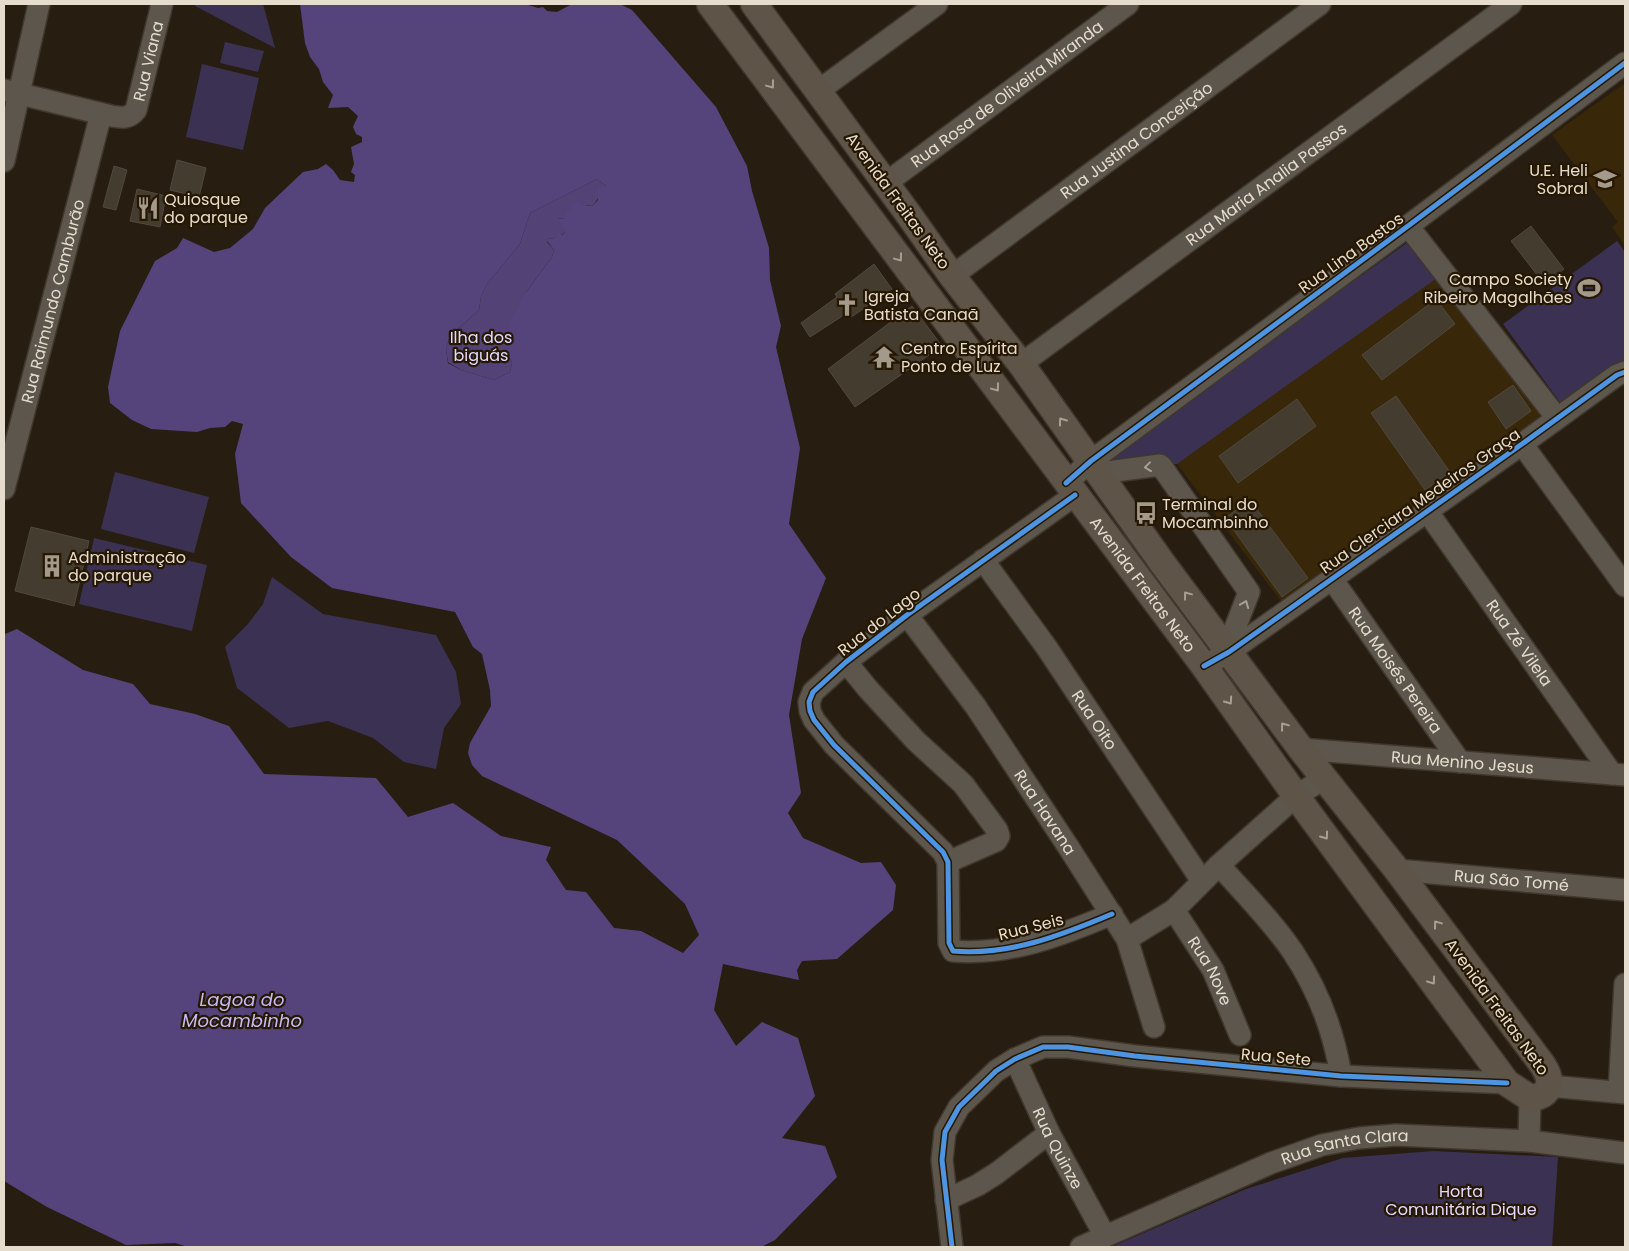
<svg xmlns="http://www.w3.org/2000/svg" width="1629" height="1251" viewBox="0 0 1629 1251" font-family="Poppins,sans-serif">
  <rect width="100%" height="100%" fill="#271e11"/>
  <g fill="#392709">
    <path d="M1625 83V246L1612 227 1618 222 1552 135Z"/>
    <path d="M1411 240 1475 330 1492 339 1547 411 1287 609 1177 464H1116Z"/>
  </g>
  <g fill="#3b3152">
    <path d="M196 4H263L275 48 195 6Z"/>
    <path d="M225 42 264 51 258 72 220 63Z"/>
    <path d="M202 64 259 78 243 150 186 137Z"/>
    <path d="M1411 240 1437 278 1177 464H1116L1110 455Z"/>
    <path d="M1617 241 1625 252V359L1562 405 1503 324Z"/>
    <path d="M115 472 209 497 194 553 101 529Z"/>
    <path d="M94 538 207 565 192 631 79 604Z"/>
    <path d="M272 577 323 614 436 635 456 672 461 704 444 728 436 769 404 762 373 738 328 721 289 728 237 688 225 647 248 624 263 604Z"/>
    <path d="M1433 1151 1558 1157 1552 1247H1111L1246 1189 1343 1158Z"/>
  </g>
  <path fill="#524276" d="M597 179 606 186C601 193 598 200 592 206 579 204 572 209 564 219L558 218 565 233 555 238 548 239 547 242 554 250 552 257 527 291 509 356 512 363 510 372 494 380 461 370 448 362 446 349 450 336 479 310 481 296 487 284 520 244 530 213Z"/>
  <path fill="#54447b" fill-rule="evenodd" d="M300 4H525L538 8 543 7 547 11 557 12 572 4H620L632 10 716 107 747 166 752 191 769 248 770 280 781 326 776 347 800 448 789 524 826 578 802 639 789 715 801 793 788 813 803 838 861 863 881 862 896 885 893 910 837 959 802 961 797 970 799 980 723 964 714 1010 736 1046 762 1022 798 1038 815 1096 782 1138 825 1146 837 1177 775 1240 761 1247H188L175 1243 126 1245 47 1207 4 1181V632L5 634 17 629 83 670 133 684 150 704 195 714 229 726 264 774 376 778 408 817 453 803 501 836 551 847 546 860 566 890 586 892 614 928 641 931 683 953 699 935 685 904 617 840 482 776 472 765 468 753 470 743 491 706 490 690 482 654 473 647 455 612 332 588 291 557 241 503 235 454 243 424 232 421 225 427 210 428 197 432 151 429 132 420 110 403 108 387 120 331 155 261 177 248 183 238 214 252 230 248 253 229 265 208 303 172 318 169 326 164 333 170 340 180 354 182 355 175 351 172 354 164 351 147 362 142V137L356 134 353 127 358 116 348 107 328 108 333 95 323 82 319 69 310 57 305 43ZM597 179 606 186 598 189V200L592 206 583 205 577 202 572 206 570 211 566 213 564 219 557 218 565 233 562 235 558 233 555 238 548 239 547 241 554 250 552 257 527 291 509 323V356L512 363 510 372 494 380 461 370 448 363 446 349 450 336 479 310 481 296 487 284 520 244 530 213Z"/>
  <g fill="#433c2f" stroke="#51493e">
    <path d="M177 160 206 168 199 197 170 190Z"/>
    <path d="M114 166 127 170 116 210 103 207Z"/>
    <path d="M137 189 166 196 160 227 130 221Z"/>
    <path d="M1531 226 1564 269 1544 284 1511 241Z"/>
    <path d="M874 264 892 289 850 318 847 313 810 337 801 323 837 297 835 294Z"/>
    <path d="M1436 299 1455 324 1382 380 1362 355Z"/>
    <path d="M912 306 942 346 855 407 828 369Z"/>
    <path d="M1513 385 1531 411 1506 429 1488 402Z"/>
    <path d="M1396 396 1450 472 1425 490 1371 413Z"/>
    <path d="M1297 399 1316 426 1238 483 1219 456Z"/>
    <path d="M1250 500 1308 578 1282 597 1225 518Z"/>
    <path d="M31 527 89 541 74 606 15 591Z"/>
  </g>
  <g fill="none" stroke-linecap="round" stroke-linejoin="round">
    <defs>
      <g id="minor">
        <path id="s1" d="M4 90 111 116C122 118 129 119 136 110L162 4"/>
        <path d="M818 91 937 4"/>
        <path d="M4 161 39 4"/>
        <path id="s2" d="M886 183 1128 4"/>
        <path d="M1408 226 1557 418"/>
        <path id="s3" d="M952 276 1320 4"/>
        <path id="s4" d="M1021 364 1511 4"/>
        <path d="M1522 444 1625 586"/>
        <path d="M1100 473 1160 465 1162 467 1249 592 1227 649"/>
        <path d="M1066 483 1091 461 1408 226 1625 63"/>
        <path id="s5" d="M4 489 101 114"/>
        <path d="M1075 495 907 615 846 662 813 692 809 702 810 711 814 720 834 745 943 852 948 862 949 943 953 951C1009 956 1062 935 1112 914"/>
        <path id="s6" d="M1427 511 1612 774"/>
        <path id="s7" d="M983 560 1047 648 1202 881"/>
        <path id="s8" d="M1332 579 1460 762"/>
        <path id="s9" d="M907 615 976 707 1069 848 1127 939 1154 1027"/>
        <path d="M846 662 868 689 916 741 963 784 997 830 999 836 996 841 948 862"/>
        <path d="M1204 666 1229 652 1522 444 1617 375 1625 372"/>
        <path id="s10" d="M1301 749 1625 775"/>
        <path d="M1219 865C1244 893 1272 921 1293 952 1318 990 1334 1032 1341 1076"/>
        <path id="s11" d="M1397 870 1625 890"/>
        <path id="s12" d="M1174 910 1213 970 1240 1035"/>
        <path d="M1127 939 1174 910 1219 865 1296 796 1325 778"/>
        <path id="s13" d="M1015 1059 1049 1133 1105 1236"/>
        <path d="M1550 1086 1625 1093"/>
        <path d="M1619 1092 1625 984"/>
        <path d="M1529 1141 1530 1098"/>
        <path d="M946 1200 978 1185 997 1173 1049 1133"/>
        <path d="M952 1247 942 1160 945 1132 959 1107 996 1071 1015 1059 1043 1047H1068L1135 1056 1341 1076 1507 1083"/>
        <path id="s14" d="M1081 1247 1271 1163 1322 1145 1359 1138 1396 1135 1529 1141 1625 1153"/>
      </g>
      <g id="major">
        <path id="s15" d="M710 4 1204 666 1296 796 1507 1083 1530 1098C1553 1096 1553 1080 1542 1064L1397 870 1301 749 1163 564 1021 364 952 276 909 215 754 4"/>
      </g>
    </defs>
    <use href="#minor" stroke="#40382d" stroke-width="24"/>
    <use href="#major" stroke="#40382d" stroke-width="29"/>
    <use href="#minor" stroke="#5d564c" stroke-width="21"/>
    <use href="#major" stroke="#5e5548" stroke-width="26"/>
    <defs>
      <g id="cycleway">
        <path d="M1066 483 1091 461 1408 226 1625 63"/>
        <path d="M1075 495 907 615 846 662 813 692 809 702 810 711 814 720 834 745 943 852 948 862 949 943 953 951C1009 956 1062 935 1112 914"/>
        <path d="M1204 666 1229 652 1522 444 1617 375 1625 372"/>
        <path d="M952 1247 942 1160 945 1132 959 1107 996 1071 1015 1059 1043 1047H1068L1135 1056 1341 1076 1507 1083"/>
      </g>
    </defs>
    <use href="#cycleway" stroke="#261701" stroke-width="8"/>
    <use href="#cycleway" stroke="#4d94e3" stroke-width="5"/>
  </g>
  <defs><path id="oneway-chevron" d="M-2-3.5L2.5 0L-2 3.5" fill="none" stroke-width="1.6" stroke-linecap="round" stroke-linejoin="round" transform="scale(1.25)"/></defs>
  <g stroke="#a99f92">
    <use href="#oneway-chevron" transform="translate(771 85) rotate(53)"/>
    <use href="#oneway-chevron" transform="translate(899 258) rotate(53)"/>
    <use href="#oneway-chevron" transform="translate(996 388) rotate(53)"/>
    <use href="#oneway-chevron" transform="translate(1062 421) rotate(-126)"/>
    <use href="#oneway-chevron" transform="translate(1187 595) rotate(-127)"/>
    <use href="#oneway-chevron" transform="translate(1229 701) rotate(55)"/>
    <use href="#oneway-chevron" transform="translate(1284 726) rotate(-127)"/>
    <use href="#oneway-chevron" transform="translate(1325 836) rotate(54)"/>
    <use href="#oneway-chevron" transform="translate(1437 924) rotate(-127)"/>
    <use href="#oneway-chevron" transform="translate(1432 981) rotate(54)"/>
  </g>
  <g stroke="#a8a094">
    <use href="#oneway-chevron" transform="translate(1148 467) rotate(173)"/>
    <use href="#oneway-chevron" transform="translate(1245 604) rotate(-68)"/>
  </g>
  <defs>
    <symbol id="school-bare" viewBox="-9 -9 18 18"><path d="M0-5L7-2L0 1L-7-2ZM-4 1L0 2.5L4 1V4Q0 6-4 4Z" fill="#a39a8c" stroke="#261701" stroke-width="2.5" paint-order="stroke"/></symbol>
    <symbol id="restaurant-bare" viewBox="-9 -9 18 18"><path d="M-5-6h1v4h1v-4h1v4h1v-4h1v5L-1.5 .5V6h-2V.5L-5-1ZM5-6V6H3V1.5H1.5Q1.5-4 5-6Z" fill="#a39a8c" stroke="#261701" stroke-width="2.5" paint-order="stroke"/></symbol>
    <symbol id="stadium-bare" viewBox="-9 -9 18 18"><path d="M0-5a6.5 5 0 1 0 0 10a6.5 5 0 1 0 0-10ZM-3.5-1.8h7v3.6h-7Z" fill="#a39a8c" stroke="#261701" stroke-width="2.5" paint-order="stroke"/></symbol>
    <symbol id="church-bare" viewBox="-9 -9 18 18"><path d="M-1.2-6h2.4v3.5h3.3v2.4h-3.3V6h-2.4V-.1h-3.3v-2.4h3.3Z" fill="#a39a8c" stroke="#261701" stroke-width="2.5" paint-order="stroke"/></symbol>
    <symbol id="temple-bare" viewBox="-9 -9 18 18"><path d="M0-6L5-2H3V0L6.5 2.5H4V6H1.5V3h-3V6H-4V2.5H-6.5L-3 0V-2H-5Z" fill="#a39a8c" stroke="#261701" stroke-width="2.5" paint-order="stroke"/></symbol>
    <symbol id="bus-bare" viewBox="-9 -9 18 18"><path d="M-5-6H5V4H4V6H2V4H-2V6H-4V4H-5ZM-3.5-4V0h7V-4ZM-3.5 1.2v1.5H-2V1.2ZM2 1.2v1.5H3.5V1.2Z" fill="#a39a8c" stroke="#261701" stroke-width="2.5" paint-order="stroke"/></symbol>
    <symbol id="building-bare" viewBox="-9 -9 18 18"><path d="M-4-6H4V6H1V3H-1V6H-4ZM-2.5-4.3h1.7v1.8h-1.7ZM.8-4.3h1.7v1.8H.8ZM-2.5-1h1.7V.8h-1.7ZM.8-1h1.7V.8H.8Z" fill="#a39a8c" stroke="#261701" stroke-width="2.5" paint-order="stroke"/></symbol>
  </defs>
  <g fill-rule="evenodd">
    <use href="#school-bare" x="1589" y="163" width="32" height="32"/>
    <use href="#restaurant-bare" x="132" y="192" width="32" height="32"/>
    <use href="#stadium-bare" x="1573" y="272" width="32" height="32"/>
    <use href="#church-bare" x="831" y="289" width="32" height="32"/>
    <use href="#temple-bare" x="868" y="341" width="32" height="32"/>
    <use href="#bus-bare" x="1130" y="497" width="32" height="32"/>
    <use href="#building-bare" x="36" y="550" width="32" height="32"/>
  </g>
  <g text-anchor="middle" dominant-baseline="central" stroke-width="4.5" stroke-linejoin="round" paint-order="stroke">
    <g font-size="16" fill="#e6dcce" stroke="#261701">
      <text stroke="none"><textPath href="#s1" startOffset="188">Rua Viana</textPath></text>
      <text stroke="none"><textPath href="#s2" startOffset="150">Rua Rosa de Oliveira Miranda</textPath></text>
      <text stroke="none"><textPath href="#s3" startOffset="229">Rua Justina Conceição</textPath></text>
      <text stroke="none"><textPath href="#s4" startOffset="304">Rua Maria Analia Passos</textPath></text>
      <text transform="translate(898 201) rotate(54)">Avenida Freitas Neto</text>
      <text transform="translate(1351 253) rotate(-36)">Rua Lina Bastos</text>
      <text stroke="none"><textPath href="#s5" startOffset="194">Rua Raimundo Camburão</textPath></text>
      <text transform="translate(1420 501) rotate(-35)">Rua Clerciara Medeiros Graça</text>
      <text stroke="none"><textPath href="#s15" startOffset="724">Avenida Freitas Neto</textPath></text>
      <text transform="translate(879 622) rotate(-38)">Rua do Lago</text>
      <text stroke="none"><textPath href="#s6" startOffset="161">Rua Zé Vilela</textPath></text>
      <text stroke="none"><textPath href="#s8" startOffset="111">Rua Moisés Pereira</textPath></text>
      <text stroke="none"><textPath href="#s7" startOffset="195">Rua Oito</textPath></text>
      <text stroke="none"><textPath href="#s10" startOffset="162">Rua Menino Jesus</textPath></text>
      <text stroke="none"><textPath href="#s9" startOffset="241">Rua Havana</textPath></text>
      <text stroke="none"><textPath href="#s11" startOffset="115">Rua São Tomé</textPath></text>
      <text transform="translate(1031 927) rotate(-14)">Rua Seis</text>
      <text stroke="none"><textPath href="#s12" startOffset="71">Rua Nove</textPath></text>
      <text transform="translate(1497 1007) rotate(54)">Avenida Freitas Neto</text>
      <text transform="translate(1276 1057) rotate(5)">Rua Sete</text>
      <text stroke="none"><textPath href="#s13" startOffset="99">Rua Quinze</textPath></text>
      <text stroke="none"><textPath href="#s14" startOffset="284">Rua Santa Clara</textPath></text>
    </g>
    <g font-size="16" fill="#e6dcce" stroke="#261701" text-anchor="start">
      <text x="1588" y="170" text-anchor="end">U.E. Heli<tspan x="1588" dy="18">Sobral</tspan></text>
      <text x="164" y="199">Quiosque<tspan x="164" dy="18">do parque</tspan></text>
      <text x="1572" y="279" text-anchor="end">Campo Society<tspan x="1572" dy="18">Ribeiro Magalhães</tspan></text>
      <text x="864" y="296">Igreja<tspan x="864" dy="18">Batista Canaã</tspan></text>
      <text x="901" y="348">Centro Espírita<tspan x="901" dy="18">Ponto de Luz</tspan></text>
      <text x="1162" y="504">Terminal do<tspan x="1162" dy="18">Mocambinho</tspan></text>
      <text x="68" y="557">Administração<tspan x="68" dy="18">do parque</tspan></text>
    </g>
    <g font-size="16" fill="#e1d9ff" stroke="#261701">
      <text x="481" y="337">Ilha dos<tspan x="481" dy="18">biguás</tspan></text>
      <text x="1461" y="1191">Horta<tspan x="1461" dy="18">Comunitária Dique</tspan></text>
    </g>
    <g font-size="18" font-style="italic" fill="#c5baf1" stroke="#261701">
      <text x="242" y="999">Lagoa do<tspan x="242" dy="21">Mocambinho</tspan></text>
    </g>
  </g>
  <rect width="1629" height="1251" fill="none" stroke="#e6dcce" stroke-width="10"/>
</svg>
